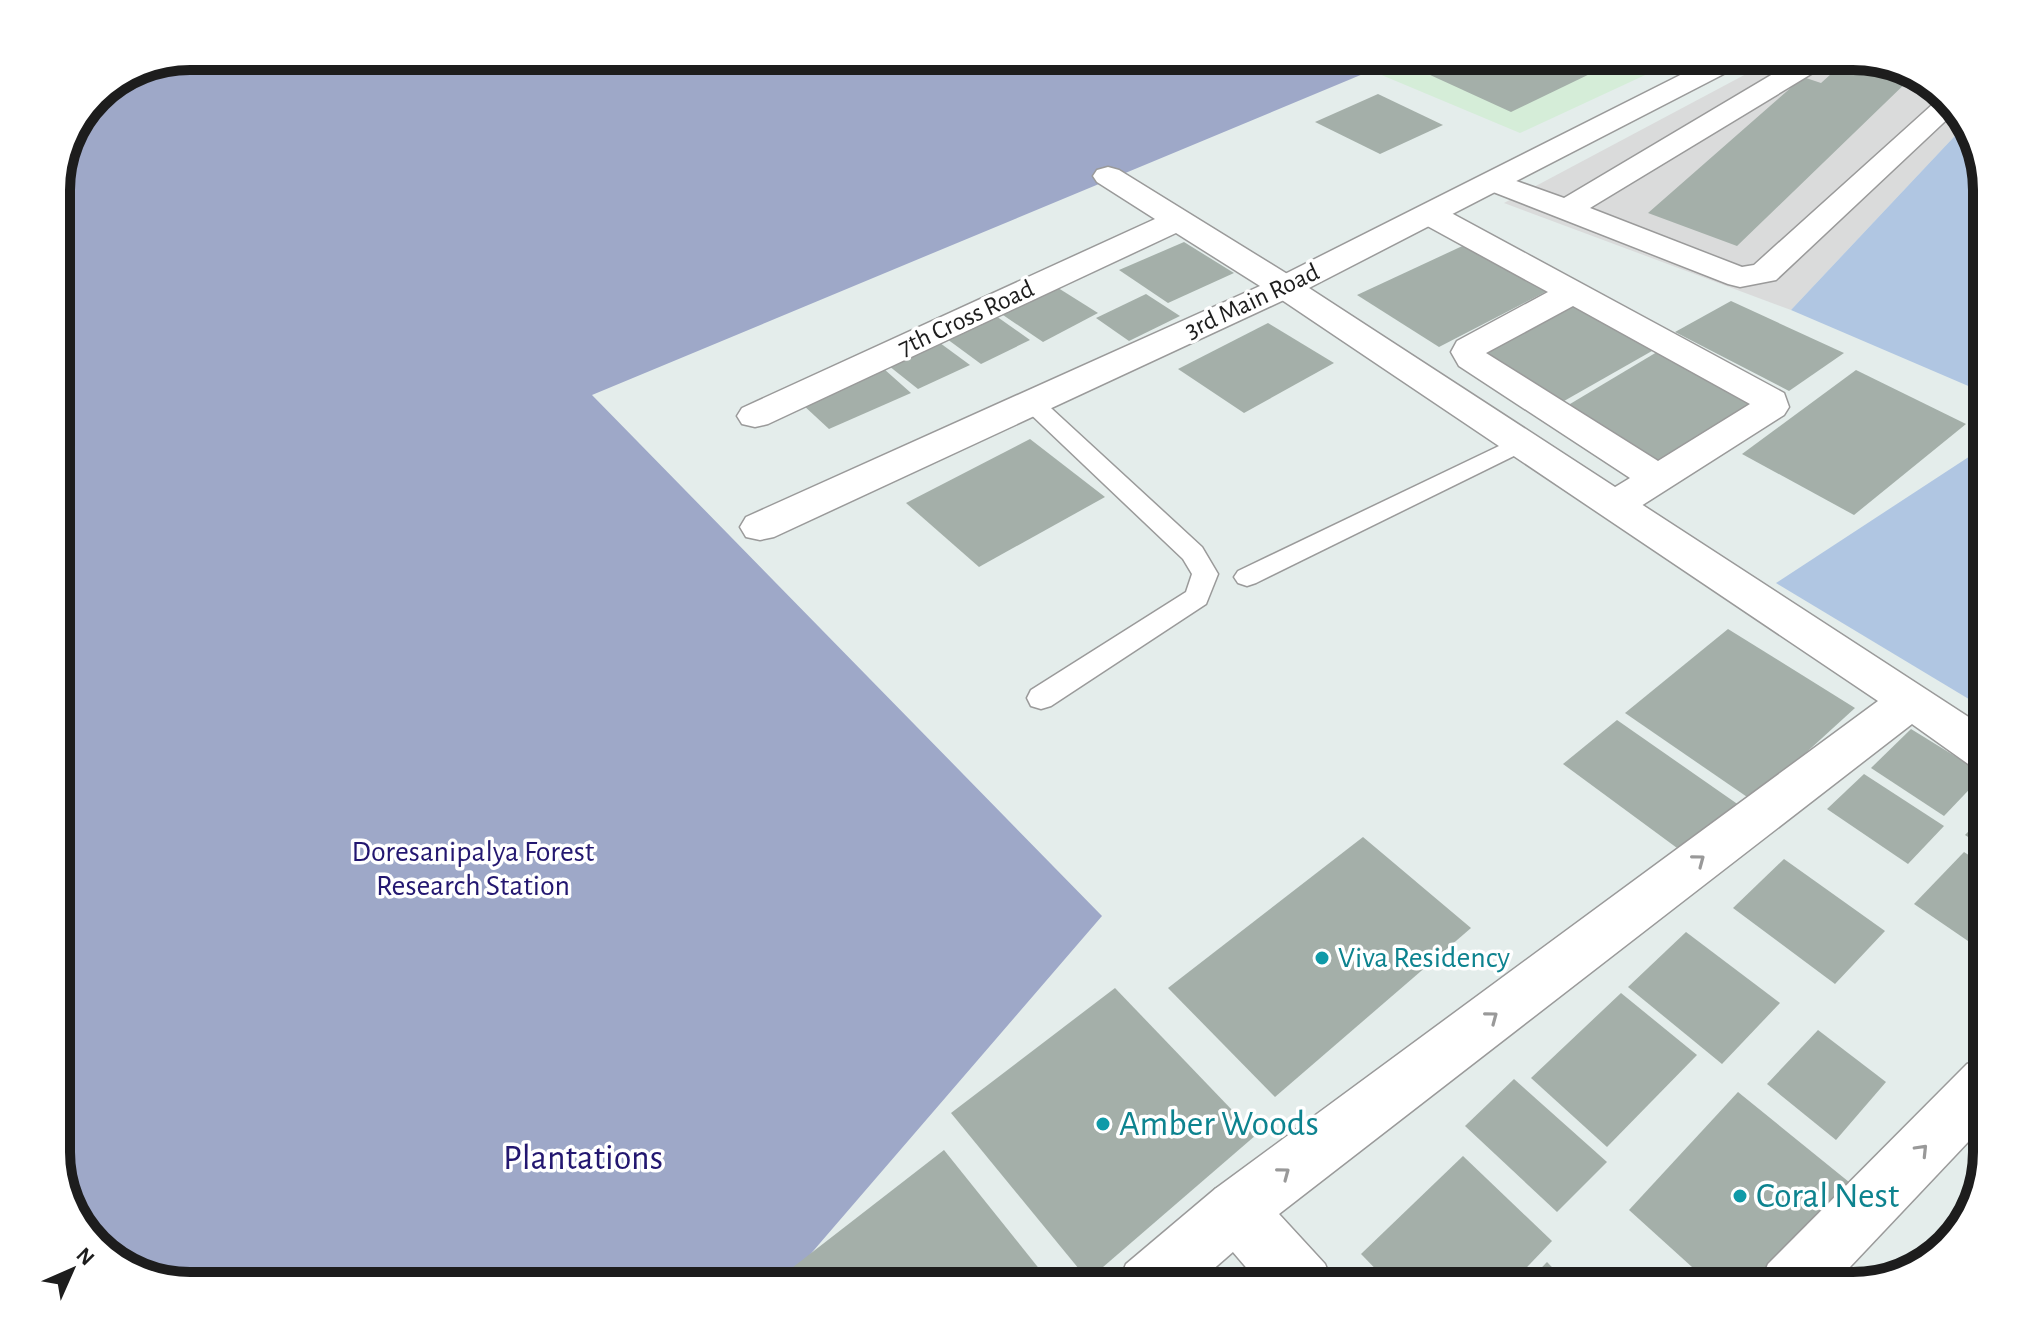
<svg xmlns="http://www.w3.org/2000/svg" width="2043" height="1342" viewBox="0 0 2043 1342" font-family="'Alegreya Sans',sans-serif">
  <rect width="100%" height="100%" fill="#e4edeb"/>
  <path fill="#dadbdb" d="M1780 56H1853L1927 78 1968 122 1791 310 1504 203Z"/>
  <path fill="#d5edd8" d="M1684 57 1520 133 1372 71 1399 59Z"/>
  <g fill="#b0c6e2">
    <path d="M1968 122 1987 182V394L1791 310Z"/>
    <path d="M1987 445V710L1776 583Z"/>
  </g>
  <path fill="#9ea8c8" d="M1399 59 592 395 1102 916 783 1286H190L116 1264 74 1218 56 1160V182L96 95 139 66Z"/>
  <g fill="#a4afa9">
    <path d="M1851 56 1914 75 1737 246 1648 213 1803 77 1821 83Z"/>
    <path d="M1625 57 1511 112 1417 69 1441 58Z"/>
    <path d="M1378 94 1443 125 1380 154 1315 122Z"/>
    <path d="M1184 242 1234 273 1168 303 1119 270Z"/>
    <path d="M1471 242 1553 288 1439 347 1357 295Z"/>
    <path d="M1055 286 1098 313 1043 342 1000 313Z"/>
    <path d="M1146 294 1180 316 1129 341 1096 318Z"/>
    <path d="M1577 301 1659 347 1557 405 1474 355Z"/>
    <path d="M1731 301 1844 353 1789 391 1675 332Z"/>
    <path d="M996 316 1030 340 981 364 947 339Z"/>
    <path d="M1268 323 1334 363 1244 413 1178 369Z"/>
    <path d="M940 343 970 365 918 389 889 366Z"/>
    <path d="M1662 349 1763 404 1666 467 1565 407Z"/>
    <path d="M884 369 911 393 829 429 802 404Z"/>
    <path d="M1856 370 1966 424 1854 515 1742 454Z"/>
    <path d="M1030 439 1105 497 979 567 906 503Z"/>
    <path d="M1728 629 1855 708 1753 801 1625 713Z"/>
    <path d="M1617 720 1746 810 1692 859 1563 764Z"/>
    <path d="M1911 729 1984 774 1944 816 1871 768Z"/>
    <path d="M1864 774 1944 826 1908 864 1827 809Z"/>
    <path d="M1987 812V849L1965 835Z"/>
    <path d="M1363 837 1471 928 1275 1097 1168 988Z"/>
    <path d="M1964 852 1987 867V954L1914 904Z"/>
    <path d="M1784 859 1885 931 1835 984 1733 908Z"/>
    <path d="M1686 932 1780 1003 1722 1064 1628 987Z"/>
    <path d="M1115 988 1256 1135 1088 1280 951 1113Z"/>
    <path d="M1621 993 1697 1055 1607 1147 1531 1078Z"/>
    <path d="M1818 1030 1886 1082 1836 1140 1767 1084Z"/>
    <path d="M1514 1079 1607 1162 1557 1212 1465 1126Z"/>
    <path d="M1738 1092 1849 1182 1761 1286H1713L1629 1210Z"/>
    <path d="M944 1150 1053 1286H798L788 1271Z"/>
    <path d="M1463 1156 1552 1241 1509 1286H1392L1361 1254Z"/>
    <path d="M1547 1262 1570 1286H1524Z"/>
  </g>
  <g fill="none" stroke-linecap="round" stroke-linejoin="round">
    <defs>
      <g id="service">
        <path d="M1031 395 1039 397 1202 547 1218 574 1206 604 1051 706 1041 709 1031 706 1027 698 1031 690 1186 592 1192 574 1183 559 1023 407 1019 402 1023 397Z"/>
        <path d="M1522 435 1530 438 1534 443 1530 448 1256 583 1247 586 1238 583 1234 577 1238 571Z"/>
      </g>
      <g id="minor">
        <path d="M1803 56H1835L1831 62 1590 208 1742 267 1754 265 1943 95 1957 110 1776 280 1740 287 1728 284 1483 188 1479 182 1483 176 1494 173 1564 198Z"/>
        <path d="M1108 167 1119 170 1297 280 1302 287 1297 294 774 537 760 540 746 537 740 527 746 517 1260 286 1176 233 768 424 755 427 742 424 737 416 742 408 1155 219 1097 182 1093 176 1097 170Z"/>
        <path d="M1431 206 1442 208 1784 393 1789 407 1784 415 1630 513 1616 517 1602 513 1596 504 1602 495 1630 478 1459 366 1451 352 1457 341 1548 292 1420 222 1415 215 1420 208ZM1573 306 1750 404 1658 461 1486 353Z"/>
        <path d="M1987 1057V1122L1832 1286H1759L1768 1264 1967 1064Z"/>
        <path d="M1236 1180 1257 1189 1266 1210 1257 1231 1194 1286H1117L1126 1264 1215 1189Z"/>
      </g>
      <path id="tertiary" d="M1716 57H1749L1745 63 1309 288 1987 729V771L1971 766 1912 724 1279 1214 1325 1264 1334 1286H1262L1215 1231 1206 1210 1215 1189 1878 701 1273 294 1268 287 1273 280Z"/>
    </defs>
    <use href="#service" stroke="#9a9a9a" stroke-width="3"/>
    <use href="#minor" stroke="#9a9a9a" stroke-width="3"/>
    <use href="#tertiary" stroke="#9a9a9a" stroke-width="3"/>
    <use href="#service" fill="#fff" fill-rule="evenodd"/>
    <use href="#minor" fill="#fff" fill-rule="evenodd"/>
    <use href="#tertiary" fill="#fff" fill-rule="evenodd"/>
  </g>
  <defs><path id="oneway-chevron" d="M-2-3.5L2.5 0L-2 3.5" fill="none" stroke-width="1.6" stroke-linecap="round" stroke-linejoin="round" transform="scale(2)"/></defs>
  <g stroke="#999">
    <use href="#oneway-chevron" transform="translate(1699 860) rotate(-37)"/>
    <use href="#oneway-chevron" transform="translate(1492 1017) rotate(-37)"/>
    <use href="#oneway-chevron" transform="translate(1922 1150) rotate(-46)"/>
    <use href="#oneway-chevron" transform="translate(1284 1173) rotate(-37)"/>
  </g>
  <g fill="#0f9aa8" stroke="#fff" stroke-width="3">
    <circle cx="1322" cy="958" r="8"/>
    <circle cx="1103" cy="1124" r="8"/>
    <circle cx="1740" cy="1196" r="8"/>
  </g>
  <g text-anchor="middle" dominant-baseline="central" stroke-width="7" stroke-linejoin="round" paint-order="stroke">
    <g font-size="26" fill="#1d1d1d" stroke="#fff">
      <text transform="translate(1252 301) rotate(-25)">3rd Main Road</text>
      <text transform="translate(966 318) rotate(-25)">7th Cross Road</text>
    </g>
    <g font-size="30" fill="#231770" stroke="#fff">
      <text x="473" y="852">Doresanipalya Forest<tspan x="473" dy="34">Research Station</tspan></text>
    </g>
    <g font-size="30" fill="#0d838f" stroke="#fff" text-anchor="start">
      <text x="1338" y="958">Viva Residency</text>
    </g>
    <g font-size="36" fill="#0d838f" stroke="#fff" text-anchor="start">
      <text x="1119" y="1124">Amber Woods</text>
      <text x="1756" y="1196">Coral Nest</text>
    </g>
    <g font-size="36" fill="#231770" stroke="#fff">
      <text x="583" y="1158">Plantations</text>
    </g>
  </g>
  <path d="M0 0H2043V1342H0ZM190 70H1853A120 120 0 0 1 1973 190V1152A120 120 0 0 1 1853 1272H190A120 120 0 0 1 70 1152V190A120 120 0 0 1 190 70Z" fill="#fff" fill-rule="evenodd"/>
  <path fill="none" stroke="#1d1d1d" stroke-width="10" d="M190 70H1853A120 120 0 0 1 1973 190V1152A120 120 0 0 1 1853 1272H190A120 120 0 0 1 70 1152V190A120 120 0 0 1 190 70Z"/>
  <g transform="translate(72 1270) rotate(45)" stroke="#ffffff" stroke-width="6" paint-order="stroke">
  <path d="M0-6L14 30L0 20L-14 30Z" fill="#1d1d1d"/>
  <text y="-12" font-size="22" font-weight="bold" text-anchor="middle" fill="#1d1d1d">N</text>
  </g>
</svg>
